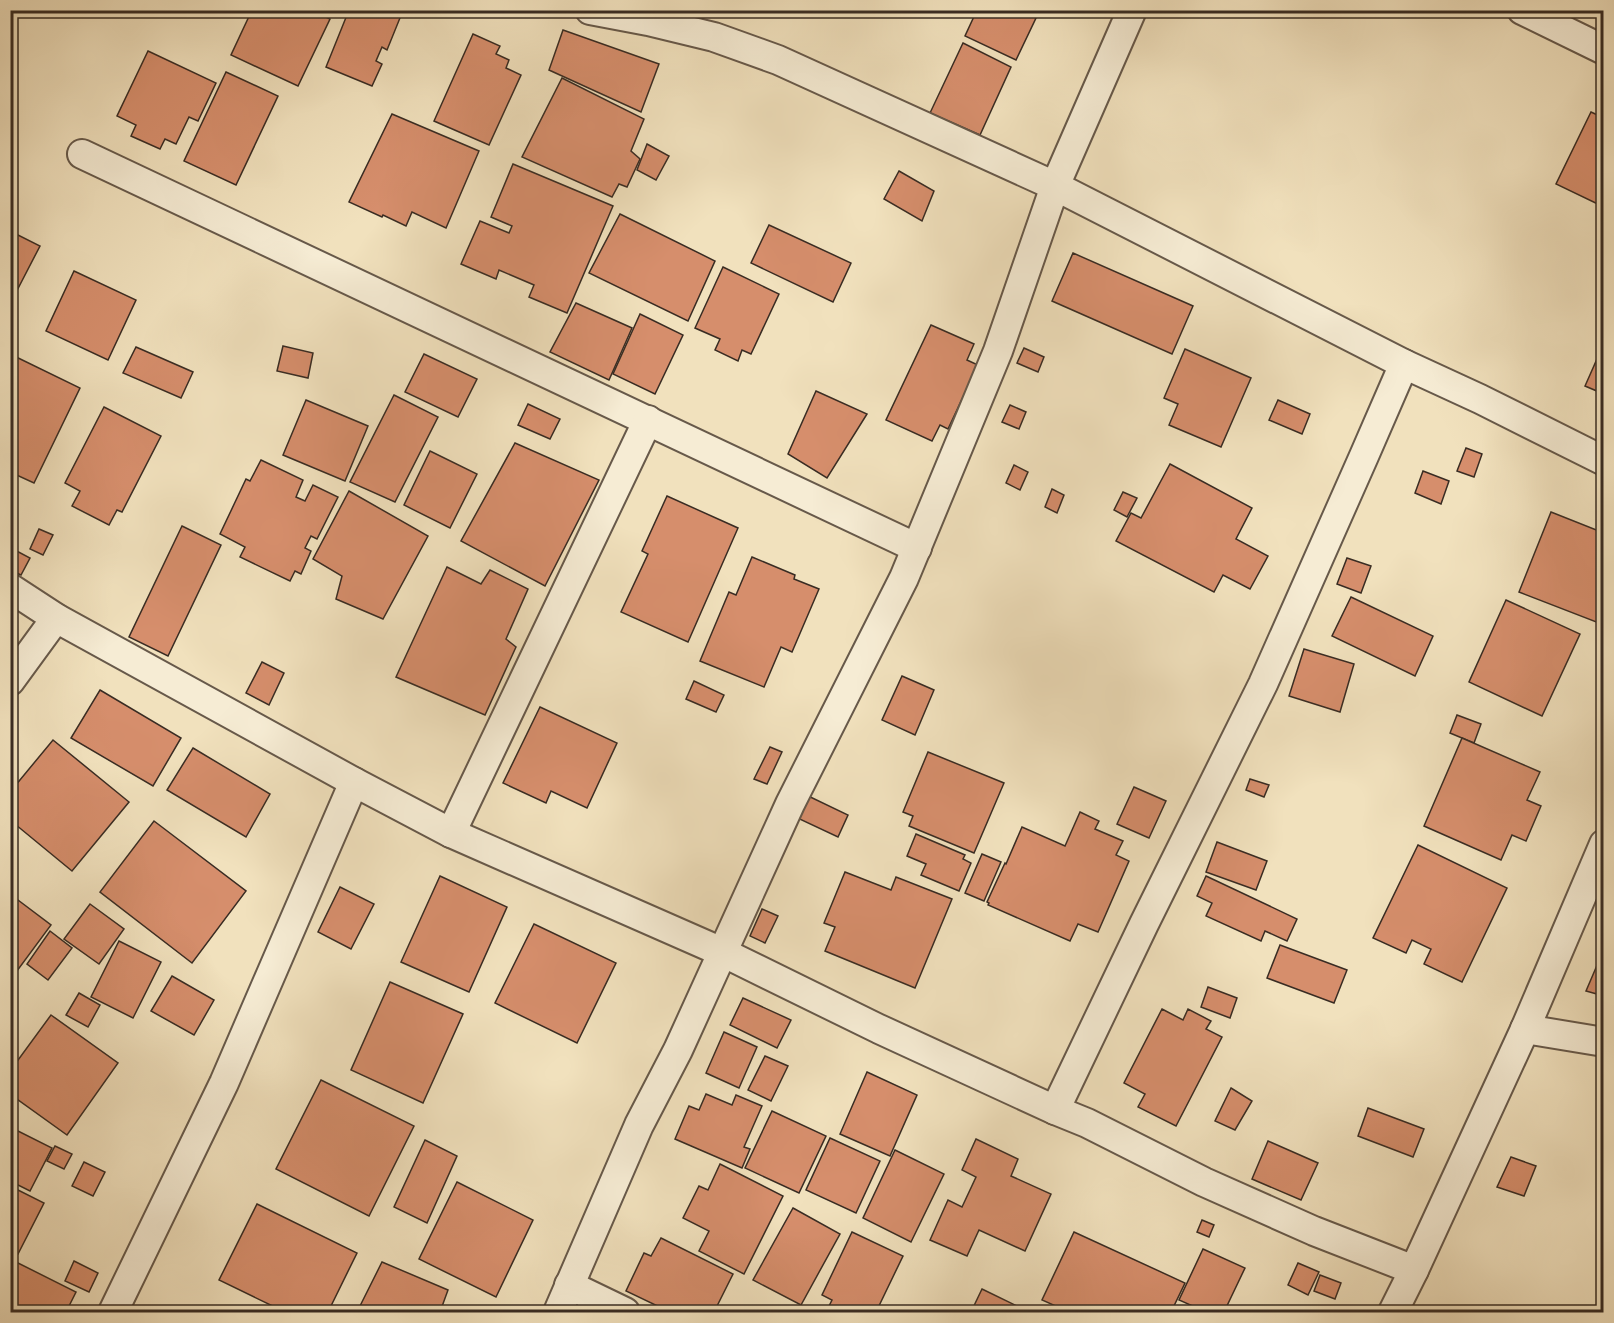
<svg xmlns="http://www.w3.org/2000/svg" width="1614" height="1323" viewBox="0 0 1614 1323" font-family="'Old Standard TT',serif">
  <rect width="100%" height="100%" fill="#f1e1bd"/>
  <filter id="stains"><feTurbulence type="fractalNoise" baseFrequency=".00333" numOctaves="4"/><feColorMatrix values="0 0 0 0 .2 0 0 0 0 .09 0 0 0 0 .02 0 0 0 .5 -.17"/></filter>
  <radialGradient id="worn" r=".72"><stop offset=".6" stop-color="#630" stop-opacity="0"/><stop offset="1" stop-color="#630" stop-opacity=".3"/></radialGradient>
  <g fill="#d68e6c" stroke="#392c23" stroke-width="1.5">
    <path d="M95 10H110L105 17Z"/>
    <path d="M252 10H312L330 19 298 86 231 55Z"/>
    <path d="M349 10H395L402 13 387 50 382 47 376 61 382 64 372 86 326 67Z"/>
    <path d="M977 10H1019L1036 18 1016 60 965 36Z"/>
    <path d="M563 30 659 64 641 112 549 70Z"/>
    <path d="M473 34 500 46 496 54 509 60 506 68 521 75 489 145 434 121Z"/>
    <path d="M963 43 1011 67 980 135 930 113Z"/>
    <path d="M148 51 216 83 198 121 189 117 176 144 165 139 160 149 131 136 136 125 117 116Z"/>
    <path d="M226 72 278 96 236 185 184 161Z"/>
    <path d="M562 78 644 119 631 151 640 159 627 187 619 184 612 197 522 157Z"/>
    <path d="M1591 112 1604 118V207L1556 184Z"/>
    <path d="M392 114 479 151 446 228 412 212 406 226 383 215 382 217 349 202Z"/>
    <path d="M647 144 669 156 656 180 637 170Z"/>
    <path d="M513 164 613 206 567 313 529 297 534 285 499 270 496 279 461 264 480 221 509 233 512 226 491 217Z"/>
    <path d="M899 171 934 191 922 221 884 199Z"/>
    <path d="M620 214 715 261 688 321 589 273Z"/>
    <path d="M769 225 851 263 833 302 751 263Z"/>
    <path d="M10 231 40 246 11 302H10Z"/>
    <path d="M1073 253 1193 306 1172 354 1052 301Z"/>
    <path d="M723 267 779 294 751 354 742 350 738 361 715 350 720 339 695 328Z"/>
    <path d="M74 271 136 300 108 360 46 331Z"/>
    <path d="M576 303 632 328 609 380 550 352Z"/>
    <path d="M640 314 683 335 655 394 613 374Z"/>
    <path d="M931 325 974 344 967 360 978 365 948 429 940 425 932 441 886 420Z"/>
    <path d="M283 346 313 353 308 378 277 371Z"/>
    <path d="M136 347 193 372 181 398 123 373Z"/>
    <path d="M1024 348 1044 357 1038 372 1017 363Z"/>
    <path d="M1185 349 1251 378 1221 447 1169 425 1178 404 1164 398Z"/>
    <path d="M10 354 80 388 34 483 10 472Z"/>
    <path d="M424 354 477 379 458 417 405 392Z"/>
    <path d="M1597 359 1604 361V394L1585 386Z"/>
    <path d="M816 391 867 414 827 478 788 454Z"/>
    <path d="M394 395 438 417 395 502 350 482Z"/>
    <path d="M306 400 368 426 345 481 283 455Z"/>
    <path d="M1278 400 1310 414 1302 434 1269 420Z"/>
    <path d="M528 404 560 419 550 439 518 425Z"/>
    <path d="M1010 405 1026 412 1019 429 1002 422Z"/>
    <path d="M104 407 161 436 122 512 117 510 109 525 72 506 80 491 65 483Z"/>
    <path d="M515 443 599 480 545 586 461 541Z"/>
    <path d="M1466 448 1482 454 1474 477 1457 471Z"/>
    <path d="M430 451 477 474 450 528 404 505Z"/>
    <path d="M261 460 303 480 296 497 305 501 313 485 338 497 317 539 311 536 305 548 311 551 301 574 295 571 290 581 240 557 245 547 220 534 246 479 250 481Z"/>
    <path d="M1170 464 1252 508 1236 539 1268 556 1250 589 1223 575 1214 592 1116 541 1131 513 1141 518Z"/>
    <path d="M1014 465 1028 472 1020 490 1006 483Z"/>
    <path d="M1423 471 1449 481 1441 504 1415 493Z"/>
    <path d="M1052 489 1064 495 1057 513 1045 507Z"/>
    <path d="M349 491 428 536 383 619 336 599 342 576 313 559Z"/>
    <path d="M1123 492 1137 498 1127 517 1114 510Z"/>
    <path d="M667 496 738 528 688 642 621 612 648 554 642 551Z"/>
    <path d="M1551 512 1604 533V625L1519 592Z"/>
    <path d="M182 526 221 545 168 656 129 637Z"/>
    <path d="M39 529 53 535 43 555 30 549Z"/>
    <path d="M11 548 30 558 21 575 10 570Z"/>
    <path d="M752 557 795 575 794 579 819 589 792 652 781 647 764 687 700 661 729 592 736 595Z"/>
    <path d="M1347 558 1371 566 1361 593 1337 584Z"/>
    <path d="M447 567 481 584 490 570 528 589 506 639 516 647 485 715 396 677Z"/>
    <path d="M1351 597 1433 636 1415 676 1332 636Z"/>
    <path d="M1506 600 1580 634 1542 716 1469 682Z"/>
    <path d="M10 643 17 647 10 657Z"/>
    <path d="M1601 644 1604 645V656L1597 654Z"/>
    <path d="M1304 649 1354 664 1340 712 1289 696Z"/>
    <path d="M262 662 284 673 269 705 246 693Z"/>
    <path d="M902 676 934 690 915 735 882 720Z"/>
    <path d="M694 681 724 695 716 712 686 699Z"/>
    <path d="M100 690 181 738 153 786 71 738Z"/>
    <path d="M540 707 617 743 587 808 551 791 546 803 503 783Z"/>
    <path d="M1457 715 1481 724 1474 743 1450 733Z"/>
    <path d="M1603 728 1604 729V744L1598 742Z"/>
    <path d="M1462 738 1540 772 1527 800 1541 806 1526 841 1512 835 1501 860 1424 826Z"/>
    <path d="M53 740 129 802 72 871 10 820V792Z"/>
    <path d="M770 747 782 752 767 784 754 779Z"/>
    <path d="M193 748 270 794 246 837 167 790Z"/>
    <path d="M928 752 1004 783 974 853 909 826 913 816 903 812Z"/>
    <path d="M1250 779 1269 785 1264 797 1246 790Z"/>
    <path d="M1134 787 1166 801 1149 838 1117 824Z"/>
    <path d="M802 793 848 815 838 837 791 815Z"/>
    <path d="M1080 812 1099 821 1095 829 1123 841 1116 855 1129 861 1098 932 1078 924 1070 941 988 905 989 903 987 902 1005 863 1006 864 1022 827 1065 846Z"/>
    <path d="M154 821 246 891 192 963 100 892Z"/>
    <path d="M916 834 965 855 963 859 971 863 959 891 921 875 926 864 907 856Z"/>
    <path d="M1217 842 1267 861 1256 890 1206 872Z"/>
    <path d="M1418 845 1507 888 1462 982 1424 964 1431 949 1412 940 1406 953 1373 938Z"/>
    <path d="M982 854 1001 862 984 901 965 893Z"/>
    <path d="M845 872 891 890 896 877 952 899 915 988 825 951 835 927 824 923Z"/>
    <path d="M440 876 507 907 469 992 401 962Z"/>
    <path d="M1206 876 1297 919 1287 941 1265 931 1261 941 1206 916 1212 903 1197 896Z"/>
    <path d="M340 887 374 904 351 949 318 932Z"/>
    <path d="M10 894 51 925 14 975 10 972Z"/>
    <path d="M90 904 124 929 99 964 64 939Z"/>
    <path d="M762 909 778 916 765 943 750 936Z"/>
    <path d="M534 924 616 963 577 1043 495 1003Z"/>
    <path d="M50 931 72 948 48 980 27 964Z"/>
    <path d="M119 941 161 962 133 1018 91 997Z"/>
    <path d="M1280 945 1347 970 1334 1003 1267 978Z"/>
    <path d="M1604 949V996L1586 991Z"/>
    <path d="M172 976 214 1000 194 1035 151 1011Z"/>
    <path d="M390 982 463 1014 423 1103 351 1070Z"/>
    <path d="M1208 987 1237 998 1230 1018 1201 1007Z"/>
    <path d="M79 993 100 1005 88 1027 66 1015Z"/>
    <path d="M743 998 791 1020 777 1048 730 1025Z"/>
    <path d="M1162 1009 1183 1020 1188 1009 1211 1021 1206 1029 1222 1037 1176 1126 1138 1107 1145 1094 1124 1083Z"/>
    <path d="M51 1015 118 1063 67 1135 10 1094V1071Z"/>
    <path d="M724 1032 757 1047 739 1088 706 1073Z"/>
    <path d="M765 1056 788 1066 771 1101 748 1090Z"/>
    <path d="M867 1072 917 1095 890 1156 840 1134Z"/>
    <path d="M321 1080 414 1126 369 1216 276 1169Z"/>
    <path d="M1231 1088 1252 1101 1235 1130 1215 1121Z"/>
    <path d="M706 1094 732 1105 736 1095 762 1106 744 1147 750 1149 742 1168 675 1139 689 1106 699 1110Z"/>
    <path d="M1368 1108 1424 1129 1413 1157 1358 1136Z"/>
    <path d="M772 1111 826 1136 799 1193 745 1168Z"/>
    <path d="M10 1127 52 1148 30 1191 10 1181Z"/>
    <path d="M830 1138 880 1161 856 1213 806 1190Z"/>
    <path d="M976 1139 1018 1159 1011 1176 1051 1194 1025 1251 979 1230 967 1256 930 1240 948 1200 962 1207 976 1177 962 1170Z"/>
    <path d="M425 1140 457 1156 427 1223 394 1207Z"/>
    <path d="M1268 1141 1318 1163 1301 1200 1252 1179Z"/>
    <path d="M55 1146 72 1154 64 1169 47 1161Z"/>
    <path d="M895 1150 944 1174 911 1242 863 1218Z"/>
    <path d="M1511 1157 1536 1166 1524 1196 1497 1187Z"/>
    <path d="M84 1162 105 1172 93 1196 72 1186Z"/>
    <path d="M720 1164 783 1196 744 1274 699 1251 709 1231 683 1218 699 1186 708 1190Z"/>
    <path d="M457 1182 533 1220 496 1297 419 1259Z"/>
    <path d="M10 1186 44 1203 18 1254 10 1250Z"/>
    <path d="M257 1204 357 1253 328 1312H285L219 1280Z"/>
    <path d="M793 1208 840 1234 801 1305 753 1280Z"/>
    <path d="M1202 1220 1214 1225 1209 1237 1197 1232Z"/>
    <path d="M852 1232 903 1256 876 1312H826L832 1300 822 1295Z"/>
    <path d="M1074 1232 1185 1283 1171 1312H1069L1042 1300Z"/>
    <path d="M661 1238 733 1274 714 1312H670L626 1291 644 1253 651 1256Z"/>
    <path d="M1203 1249 1245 1268 1224 1312H1206L1179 1300Z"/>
    <path d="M10 1259 76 1292 66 1312H10Z"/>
    <path d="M74 1261 98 1273 89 1292 65 1281Z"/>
    <path d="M382 1262 448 1290 440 1312H357Z"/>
    <path d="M1298 1263 1319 1272 1308 1295 1288 1285Z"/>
    <path d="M1320 1275 1341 1283 1335 1299 1314 1291Z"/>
    <path d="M982 1289 1019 1307 1016 1312H971Z"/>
  </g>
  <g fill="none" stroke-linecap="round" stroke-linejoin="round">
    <defs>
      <g id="minor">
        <path d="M590 10 648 21 714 37 778 60 1055 186 1404 364 1480 399 1604 461"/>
        <path d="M1522 10 1604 50"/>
        <path d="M82 154 917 548"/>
        <path d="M10 588 56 618 354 782 451 833 722 952 879 1029 1055 1110 1087 1123 1204 1182 1314 1231 1414 1270 1393 1312"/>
        <path d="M10 681 56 618"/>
        <path d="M451 833 648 420"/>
        <path d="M1525 1029 1604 1042"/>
        <path d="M1055 1110 1144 924 1263 684 1364 456 1404 364"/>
        <path d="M1414 1270 1525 1029 1604 844"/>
        <path d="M569 1285 625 1312"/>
        <path d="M113 1312 224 1083 354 782"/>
        <path d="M558 1312 639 1125 678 1050 790 804 904 578 998 351 1055 186 1132 10"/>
      </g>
    </defs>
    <use href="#minor" stroke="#67594a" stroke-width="32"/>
    <use href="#minor" stroke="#f6ecd4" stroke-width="28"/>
  </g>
  <rect width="1614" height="1323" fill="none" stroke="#f1e1bd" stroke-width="36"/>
  <rect x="12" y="12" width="1590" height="1299" fill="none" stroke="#392c23" stroke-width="3"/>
  <rect x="18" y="18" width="1578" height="1287" fill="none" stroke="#392c23" stroke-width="1.5"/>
  <rect width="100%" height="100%" filter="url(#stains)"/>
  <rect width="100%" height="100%" fill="url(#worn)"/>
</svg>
